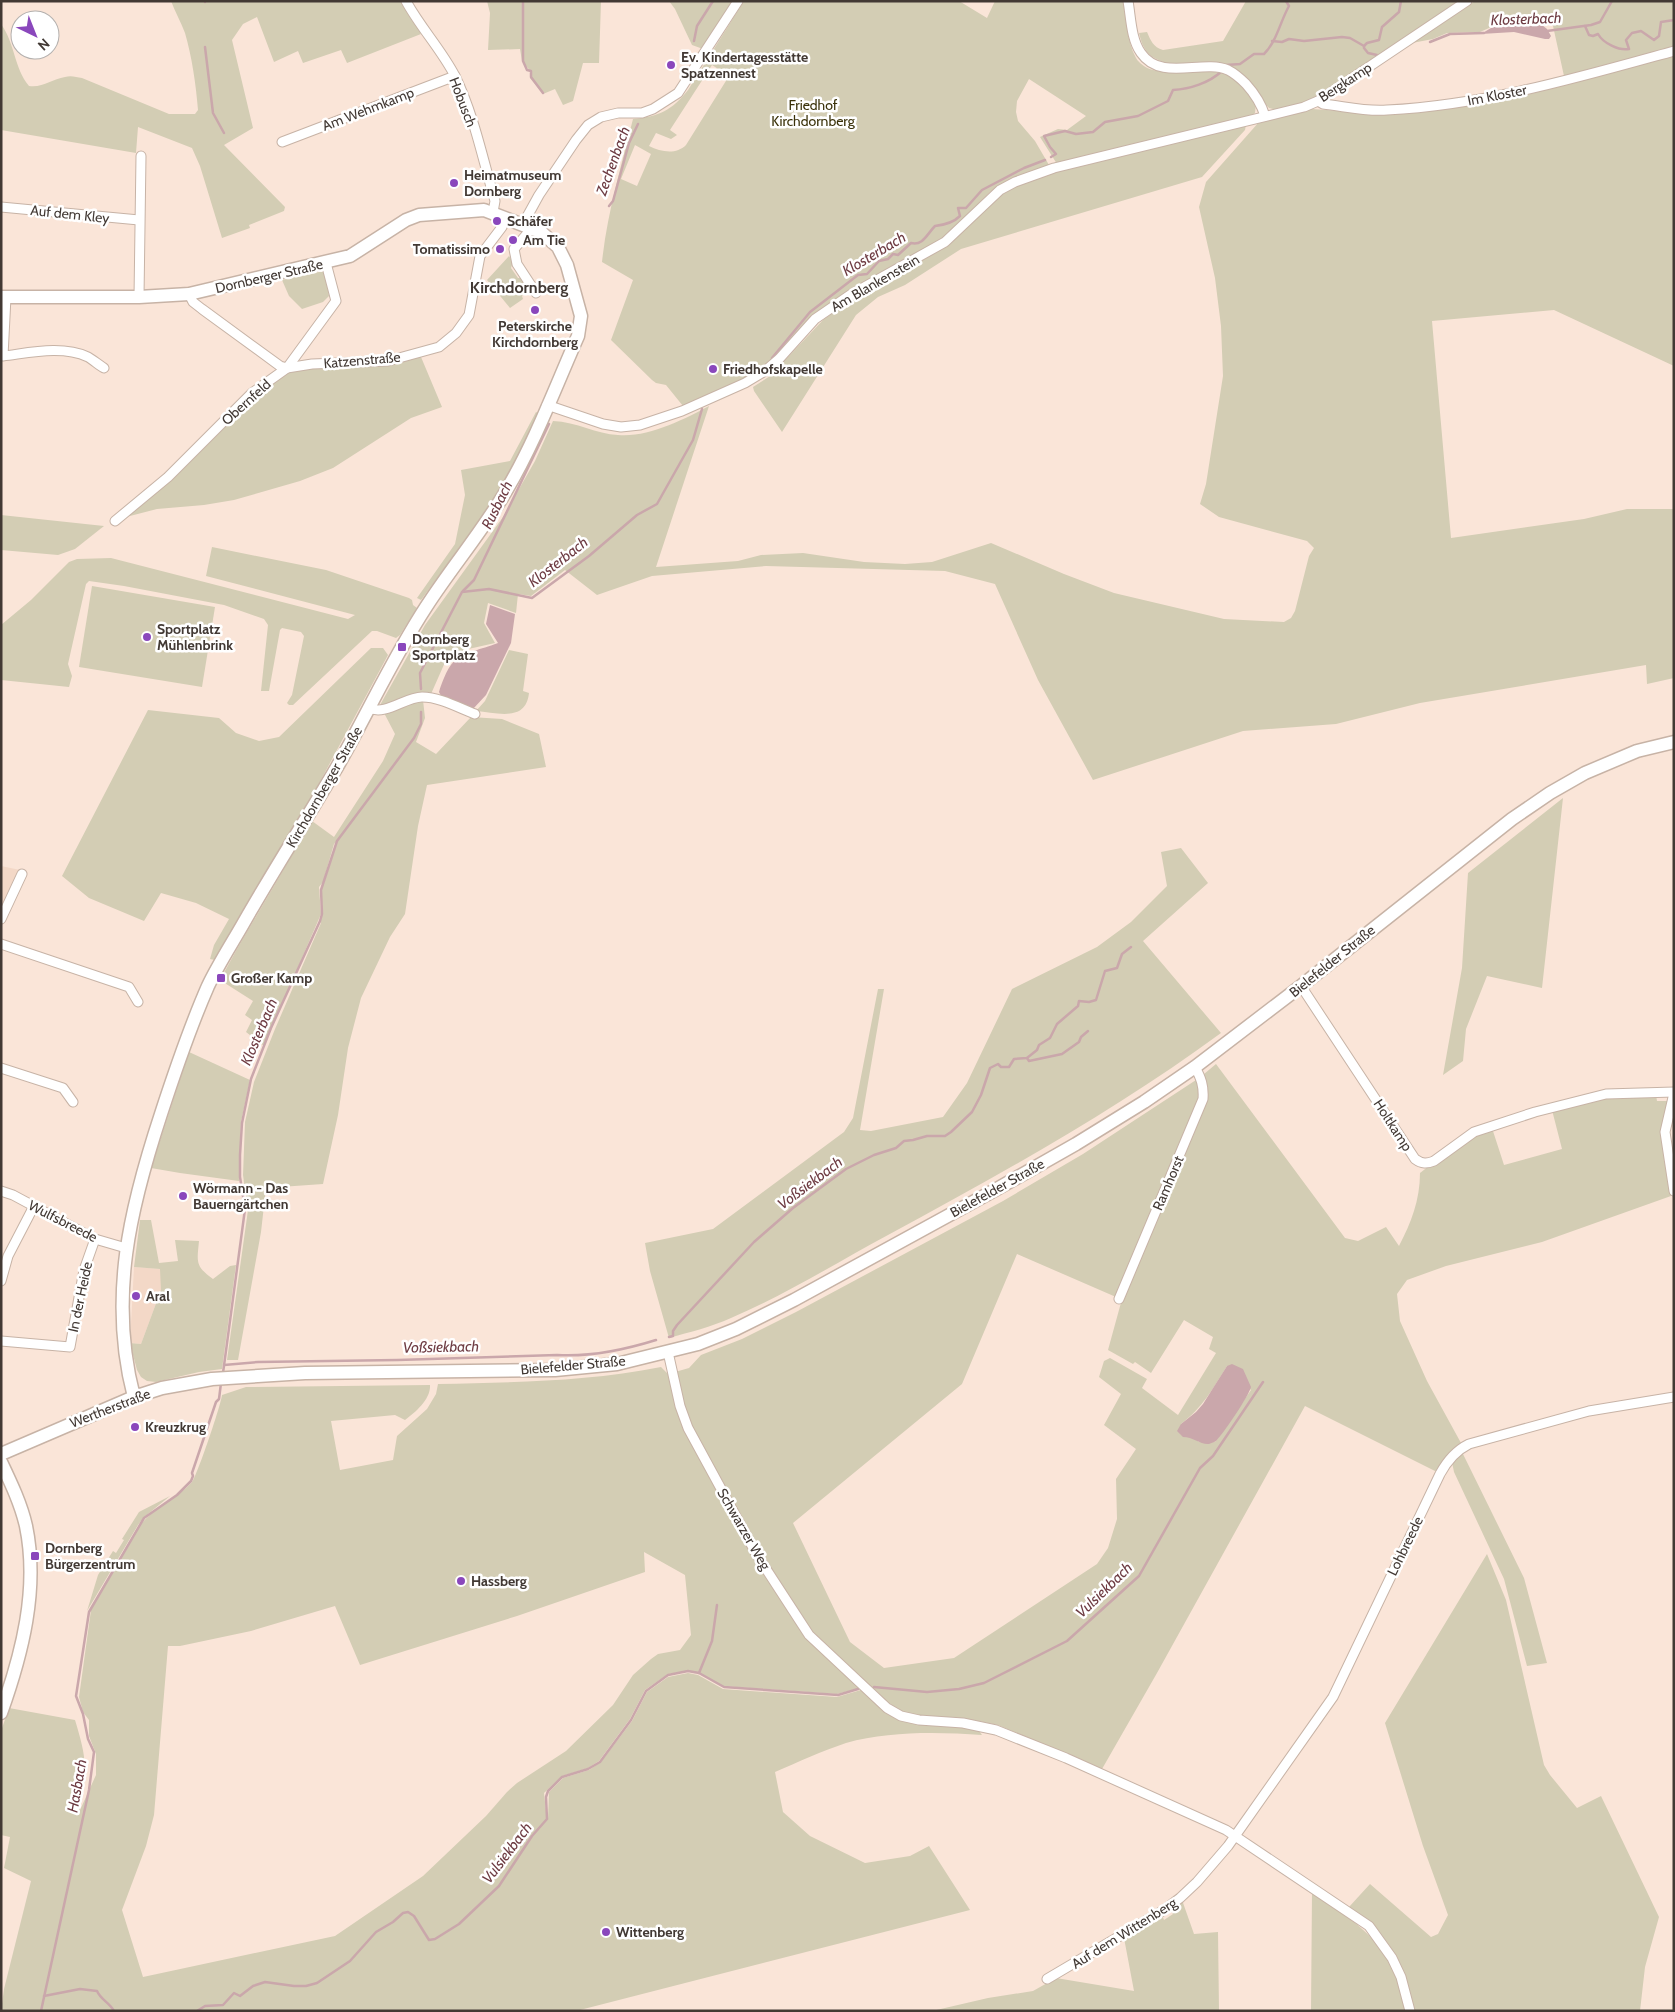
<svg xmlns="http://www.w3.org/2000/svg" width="1675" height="2012" viewBox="0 0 1675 2012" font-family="Cabin,sans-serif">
  <rect width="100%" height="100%" fill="#fae5d8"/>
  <g fill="#f3d8c7">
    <path d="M1 866 20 870 1 908Z"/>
    <path d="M134 1267 161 1269V1290L141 1344 130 1343Z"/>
  </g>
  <g fill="#d3cdb4" fill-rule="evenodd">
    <path d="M171 1H403L421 34 347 63 341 50 303 63 298 51 274 62 257 17 243 24 232 40 253 128 224 145 285 207 284 211 249 225 250 228 222 238 200 166 192 148 138 127 136 153 1 130V24C15 43 14 68 29 86 43 88 52 79 65 77 71 75 76 77 82 78L169 114H195L198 110C196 85 192 57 185 33 181 22 175 12 171 1Z"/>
    <path d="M487 1H601L599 63H583L573 101 563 105 555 89 543 94 530 78 531 72 522 61 520 49 488 50 490 13Z"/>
    <path d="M669 1H735L703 49 692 45 675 9Z"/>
    <path d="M744 1H959L987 18 995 1H1124C1127 19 1127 42 1136 58 1151 83 1202 66 1225 74 1237 78 1247 93 1256 103L1255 113 1250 117 1207 126 1057 164 1040 137 1058 129 1067 130 1086 116 1029 79 1017 101 1016 112 1018 121 1035 141 1049 165 1008 181 990 192 943 239 847 292 813 318 778 355 752 376 683 406 666 385 656 383 652 380 611 340 633 280 602 262C607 214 621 167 633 119 660 116 671 111 688 90ZM712 65 729 76 686 145C676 155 661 152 649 146L656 133 671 139 677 135 670 130ZM635 145 651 154 637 186 621 179Z"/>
    <path d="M1246 1H1461L1311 100 1291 107 1277 110 1269 108 1241 75C1219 72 1164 69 1149 54 1143 48 1141 41 1139 33L1147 32C1151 41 1153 47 1163 50L1223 41Z"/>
    <path d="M1475 1H1674V47L1564 76 1553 26 1544 20 1523 23 1513 17 1502 18 1489 28 1480 32 1447 33 1433 39 1412 43Z"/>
    <path d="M1674 56V366L1554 310 1432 321 1451 538 1584 519 1627 509H1674V678L1647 684 1646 665 1420 703 1336 724 1243 731 1093 780 1038 680 995 584 945 571 766 566 652 576 597 595 565 570 531 596 518 594 516 613 488 603 484 623 495 643 464 650 446 660 431 694 381 707 380 705 425 625 503 517 535 461 553 421C577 422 596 434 618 435 647 438 685 419 709 406L656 567 738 561 761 555 803 553 864 562 905 564 932 562 991 543 1064 574 1114 593 1224 619 1284 622 1291 618 1295 611 1309 556 1314 548 1307 541 1219 517 1200 504 1206 484 1223 376 1221 326 1215 278 1199 207 1206 182 1259 122 1312 109 1385 114 1565 83Z"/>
    <path d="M1246 125 1245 130 1202 177 961 249 905 285 878 297 856 315 782 432 754 391 753 387 770 376 823 320 852 299 948 245 998 197 1015 187 1057 172Z"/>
    <path d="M509 256 513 262 511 268 518 278H522L528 288 522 296 523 299 510 308 487 280Z"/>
    <path d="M319 272H325L329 296 323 302 302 309 289 296 282 280Z"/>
    <path d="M434 351 421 357 442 407 411 418 333 468 300 481 234 500 204 505 157 509 126 517 249 400 286 374 298 370Z"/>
    <path d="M536 412 538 413 516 463 482 517 421 600 417 598 455 544 465 495 461 470 510 461Z"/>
    <path d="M1 515 104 526 75 549 58 555 1 550Z"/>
    <path d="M212 547 326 570 409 598 412 600 413 605 417 608 400 635 396 638 377 631H372L293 705H289L287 703 292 695 304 636 301 632 282 628 280 630 269 691H261L268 625 264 619 224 605 124 586 89 581 86 584 68 664 72 676 69 687 1 680V625L31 600 69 562 77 559 111 558 348 619 355 615 206 576Z"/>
    <path d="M92 586 215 607 202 687 79 667Z"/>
    <path d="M371 648H383L388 655 316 789 215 960 210 959 214 945 229 919 196 903 161 893 144 921 89 898 62 876 148 710 219 718 236 733 259 741 279 737Z"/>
    <path d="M509 650 528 654 523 691 529 693C526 722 498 713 476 711L485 701Z"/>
    <path d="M423 700 425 718 416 742 436 754 471 717 502 719 539 734 546 767 427 785 418 826 405 914 390 937 361 998 348 1048 338 1115 323 1184 266 1188 261 1232 238 1360H227L248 1210 243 1175 245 1122 254 1082 275 1029 321 923 320 922C326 909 318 894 324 883L338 840 334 844 323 882 319 887 321 914 264 1046 246 1032 252 1020 245 1015 253 1001 220 980 237 949 312 821 334 837 383 761 395 734 383 711Z"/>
    <path d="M1563 798 1542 988 1487 976 1466 1029 1463 1061 1443 1075 1462 968 1468 873Z"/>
    <path d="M1181 848 1208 883 1143 941 1221 1033C1116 1110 1003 1173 888 1235 836 1263 785 1295 731 1318 711 1327 690 1332 669 1338L650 1271 645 1243 713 1229 844 1132 853 1118 878 989H884L860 1130 871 1131 943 1117 967 1083 1012 989 1097 947 1131 922 1167 886 1161 852Z"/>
    <path d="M189 1052 250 1080 241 1122 239 1181 180 1173 151 1168Z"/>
    <path d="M1216 1064 1345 1238 1358 1241 1386 1227 1399 1246C1411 1223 1420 1200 1420 1173 1442 1156 1466 1137 1492 1128L1504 1165 1562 1149 1552 1110 1606 1096 1656 1095 1657 1101H1668L1662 1133 1671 1196 1542 1242 1446 1266 1407 1280 1397 1294 1400 1321 1427 1381 1461 1443 1448 1454 1437 1472 1305 1406 1157 1673 1102 1769 998 1725 963 1718 919 1717 901 1712 867 1686 837 1694 723 1686 699 1673 687 1671 668 1674 645 1690 630 1719 599 1761 588 1768 562 1776 544 1793 547 1820 548 1819 549 1792 563 1778 589 1770 601 1762 632 1721 647 1692 668 1677 688 1673 698 1675 723 1689 837 1697 861 1690 884 1711 977 1728 982 1735C938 1732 889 1731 846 1743 822 1751 798 1762 775 1772L783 1812 810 1836 865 1863 910 1856 929 1846 970 1910 576 2011H1L4 1989 31 1881 4 1868 10 1837 1 1835V1731L9 1708 75 1720C81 1740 87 1759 84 1779 83 1789 79 1800 80 1810L96 1775V1754L89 1736V1720L83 1712 79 1697 91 1610 141 1524C155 1507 177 1499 192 1482 197 1476 221 1405 222 1395L246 1387 430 1385C431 1399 416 1412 405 1420L395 1415 331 1421 340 1470 393 1460 397 1436 427 1409 436 1394 438 1384C515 1382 586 1382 661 1367L668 1374 689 1368 701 1355 742 1339 796 1312 1003 1201 1083 1154 1196 1080 1200 1089V1097L1116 1297 1017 1254 962 1384 793 1523 850 1642 884 1668 954 1658 1097 1564 1108 1548 1117 1519 1116 1479 1136 1449 1104 1425 1121 1394 1099 1377 1104 1361 1110 1358 1147 1379 1142 1388 1178 1415 1216 1353 1209 1349 1213 1337 1184 1320 1151 1373 1135 1362 1133 1364 1108 1350 1122 1299 1206 1099 1207 1086 1204 1074ZM1227 1366 1251 1390 1215 1442H1199L1181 1424C1203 1407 1212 1390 1227 1366ZM644 1552 685 1575 691 1635 680 1650 658 1654 651 1659 633 1675 613 1705 566 1751 517 1783 507 1792 486 1816 423 1876 335 1936 143 1977 122 1910 146 1846 154 1815 168 1646H180L251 1631 335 1606 360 1665 517 1616 645 1572Z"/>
    <path d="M140 1220H151L159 1263 178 1261 175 1240 199 1241C197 1262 195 1266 213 1279L230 1266 236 1265 222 1369 199 1372 156 1382 147 1381 141 1377 137 1370 130 1343 141 1344 161 1290 160 1269 134 1267Z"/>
    <path d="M1462 1452 1524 1578 1547 1663 1527 1666 1504 1579 1454 1472 1452 1462Z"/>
    <path d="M170 1496 143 1518 138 1525 87 1611 98 1575 113 1551 116 1553 124 1540 122 1539 139 1512Z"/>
    <path d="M1487 1554 1506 1600 1544 1765 1550 1775 1577 1808 1601 1796 1659 1917 1645 1967 1640 2011H1413C1401 1958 1394 1941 1349 1907L1370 1884 1431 1937 1438 1934 1448 1915 1423 1846 1385 1723Z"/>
    <path d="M1312 1892C1345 1915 1381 1936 1396 1976 1400 1987 1402 1999 1405 2011H1311Z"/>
    <path d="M1182 1900 1194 1934 1218 1932 1219 2011H932L988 1998 1033 1991 1056 1978 1134 1991 1124 1938 1162 1915 1164 1920 1173 1914 1171 1909Z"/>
  </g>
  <g fill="#caa7ab">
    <path d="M1506 19 1522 26 1542 25 1547 29 1551 36 1549 39H1545L1514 32 1481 34Z"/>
    <path d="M490 605 515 614 511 643 486 695 473 709 441 696 439 692C453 650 460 657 498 643L486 624Z"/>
    <path d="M1232 1364 1243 1369 1251 1387C1249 1396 1223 1434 1216 1441 1215 1442 1211 1443 1209 1444 1201 1445 1193 1437 1183 1437L1177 1431 1181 1424 1196 1412 1203 1404 1227 1366Z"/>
  </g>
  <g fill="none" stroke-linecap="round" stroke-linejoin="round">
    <g stroke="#caa7ab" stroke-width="2.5">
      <path d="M205 1V2"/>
      <path d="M523 1V61L527 70 531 71V77L543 93"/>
      <path d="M1585 26 1589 35 1593 36 1598 34C1603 43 1619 51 1629 49L1626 40 1632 33 1641 31 1654 40 1659 36 1661 22 1674 20"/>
      <path d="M1547 31 1591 25 1600 22 1612 1"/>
      <path d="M694 41 697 26 713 1"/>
      <path d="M1272 41 1282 42 1289 39 1304 41 1342 37 1350 38 1364 46 1367 43 1379 40 1382 27 1399 12 1401 1"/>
      <path d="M1430 42 1450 34 1484 33"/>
      <path d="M1364 46V48L1368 53 1377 55"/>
      <path d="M205 47 213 113 224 133"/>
      <path d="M1226 67V65L1240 64 1254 54H1264C1277 41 1280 22 1289 6L1286 1"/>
      <path d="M1051 157 1056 154 1050 147 1044 136 1065 131 1076 134 1093 132 1105 122 1138 116 1168 101 1173 90C1190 89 1209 83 1222 71"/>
      <path d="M609 206 613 201 629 143 638 124"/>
      <path d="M772 358 810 312 858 275 867 274 879 261 888 259 893 254 898 255 911 243C923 246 927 234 935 226 944 225 953 223 960 216L958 208H966L982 190 1024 168 1045 160"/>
      <path d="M463 591 474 580 549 424"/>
      <path d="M421 689 420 673 462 592 489 589 532 598 589 556 637 515 657 504 693 440 702 409"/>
      <path d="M1027 1058 1029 1061 1062 1054 1079 1042 1081 1037 1088 1031"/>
      <path d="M669 1337 673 1336V1331L677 1325 754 1242 793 1208 846 1169 874 1155 896 1148 904 1141 913 1140 927 1136H945L951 1132 972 1112 981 1095 990 1068 998 1064 1001 1067H1009L1014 1059 1027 1058 1037 1050 1039 1045 1050 1038 1057 1024 1078 1006 1079 1001 1089 1002 1096 1000 1105 971 1117 968 1122 954 1131 947"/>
      <path d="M224 1365 258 1362 398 1360 557 1355C590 1357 624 1350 656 1340"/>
      <path d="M223 1373 245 1209 240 1177V1155L242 1123 251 1079 271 1028 320 921 322 914 321 890 337 841 414 738 421 724V712"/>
      <path d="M699 1673 712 1641 717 1605"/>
      <path d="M874 1687 927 1692 959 1689 984 1683 1067 1641 1139 1576 1200 1468 1213 1456 1263 1382"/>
      <path d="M44 1996 80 1989 97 1991C101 2000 109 2002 114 2011"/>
      <path d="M41 2011 89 1790 94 1752 88 1739 83 1714 76 1696 89 1612 144 1518 177 1495 191 1481 193 1476 192 1473 216 1402 219 1399 221 1383"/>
      <path d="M197 2011 205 2006 223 2005 234 1993 240 1996 253 1986 265 1982 294 1986H306L317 1983 350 1961 376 1932 393 1922 403 1913 408 1912 414 1916 429 1940 435 1939 459 1924 499 1886 532 1836 547 1819 546 1797 548 1791 562 1777 588 1769 600 1762 631 1720 646 1691 668 1675 688 1671 699 1673 724 1687 838 1695 858 1689"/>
    </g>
    <defs>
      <g id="street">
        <path d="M406 1C420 27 441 49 455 76 474 115 483 160 495 201L493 212"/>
        <path d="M1128 1C1131 18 1131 39 1141 53 1161 82 1202 59 1228 70 1234 73 1241 79 1246 84 1255 94 1261 103 1265 116"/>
        <path d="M1318 101 1323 104C1343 106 1366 112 1387 110 1485 105 1580 77 1674 51"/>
        <path d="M282 142 455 76"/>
        <path d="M1 207 139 220"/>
        <path d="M523 224 539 195 576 140 588 125 601 117 618 113H642L653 109 678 93 738 1"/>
        <path d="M532 228 514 249 517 264 536 293"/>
        <path d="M189 294 193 302 202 309 280 366 287 368 312 364 388 361 439 347 456 333 469 315 480 256 502 227 506 218"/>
        <path d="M6 297 3 356C29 353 62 345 88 357 93 360 99 365 104 368"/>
        <path d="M139 297 141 156"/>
        <path d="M547 405 603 424 621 427 640 425 682 411 745 383 765 371 779 359 815 319 850 295 945 242 1000 190 1015 182 1054 168 1304 107 1318 101 1467 1"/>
        <path d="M115 521 168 477 252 393 287 368 336 301 326 263"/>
        <path d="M369 708C386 716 405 697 422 697 440 697 459 708 475 714"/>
        <path d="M1 919 22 874"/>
        <path d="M1 944 129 987 138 1002"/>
        <path d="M1301 986 1415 1159C1422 1164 1427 1164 1434 1161L1474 1132 1535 1112 1606 1094 1674 1092"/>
        <path d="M1 1068 63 1088 73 1102"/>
        <path d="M1674 1093 1665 1132 1674 1191"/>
        <path d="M1 1191 13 1195 95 1239 126 1248"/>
        <path d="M1 1281 8 1256 34 1206"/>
        <path d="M1119 1299 1203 1099C1204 1086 1201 1078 1195 1067"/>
        <path d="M1 1341 70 1347 84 1270 95 1239"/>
        <path d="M668 1352 680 1406 688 1428 757 1555 809 1635 887 1708 901 1716 919 1720 963 1723 996 1730 1066 1758 1226 1830 1369 1926 1392 1958 1401 1977 1410 2011"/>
        <path d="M1047 1979 1164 1910 1180 1898 1197 1882 1228 1846 1333 1697 1440 1474C1447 1461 1455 1451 1469 1444L1589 1411 1674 1397"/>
      </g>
      <g id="secondary">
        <path d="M1 297H139L189 294 350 256 406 220 419 215 484 210 541 232 558 247 567 265 581 316 578 336C555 388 535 442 506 491 482 532 451 568 426 607 392 659 367 715 337 767 306 820 273 871 243 924 231 945 218 965 208 986 190 1027 175 1071 161 1114 130 1208 108 1298 134 1397"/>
        <path d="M1 1454 134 1397 162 1388 212 1379 305 1373 555 1370 617 1364 698 1344 736 1329 794 1300 995 1190 1076 1144 1144 1102 1195 1067 1301 986 1512 819 1550 793 1585 773 1637 751 1674 742"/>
        <path d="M1 1462C11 1483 21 1504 26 1526 39 1589 22 1654 1 1713"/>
      </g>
    </defs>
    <use href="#street" stroke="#c7b3a6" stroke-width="11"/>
    <use href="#secondary" stroke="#c7b3a6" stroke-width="15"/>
    <use href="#street" stroke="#fff" stroke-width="9"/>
    <use href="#secondary" stroke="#fff" stroke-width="12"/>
  </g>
  <g fill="#8a47bc" stroke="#fff" stroke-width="2">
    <circle cx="671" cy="65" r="5"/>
    <circle cx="454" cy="183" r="5"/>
    <circle cx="497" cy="221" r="5"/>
    <circle cx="513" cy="240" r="5"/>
    <circle cx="500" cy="249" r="5"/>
    <circle cx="535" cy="310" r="5"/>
    <circle cx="713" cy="369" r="5"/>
    <circle cx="147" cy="637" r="5"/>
    <rect x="397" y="642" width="10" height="10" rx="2.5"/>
    <rect x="216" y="973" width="10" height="10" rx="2.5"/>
    <circle cx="183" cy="1196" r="5"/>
    <circle cx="136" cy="1296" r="5"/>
    <circle cx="135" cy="1427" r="5"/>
    <rect x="30" y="1551" width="10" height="10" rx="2.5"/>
    <circle cx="461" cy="1581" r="5"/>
    <circle cx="606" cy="1932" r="5"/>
  </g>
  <g text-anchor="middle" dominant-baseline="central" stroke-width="5" stroke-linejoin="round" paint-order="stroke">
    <g font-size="14" font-weight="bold" fill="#423934" stroke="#fff" text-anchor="start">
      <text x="681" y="57">Ev. Kindertagesstätte<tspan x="681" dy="16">Spatzennest</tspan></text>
      <text x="464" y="175">Heimatmuseum<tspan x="464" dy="16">Dornberg</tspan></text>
      <text x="507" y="221">Schäfer</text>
      <text x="523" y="240">Am Tie</text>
      <text x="490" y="249" text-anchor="end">Tomatissimo</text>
      <text x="535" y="326" text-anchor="middle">Peterskirche<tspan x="535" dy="16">Kirchdornberg</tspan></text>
      <text x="723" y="369">Friedhofskapelle</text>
      <text x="157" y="629">Sportplatz<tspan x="157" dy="16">Mühlenbrink</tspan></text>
      <text x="412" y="639">Dornberg<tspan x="412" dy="16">Sportplatz</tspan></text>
      <text x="231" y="978">Großer Kamp</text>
      <text x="193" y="1188">Wörmann - Das<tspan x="193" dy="16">Bauerngärtchen</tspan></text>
      <text x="146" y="1296">Aral</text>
      <text x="145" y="1427">Kreuzkrug</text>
      <text x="45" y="1548">Dornberg<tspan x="45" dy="16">Bürgerzentrum</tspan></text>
      <text x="471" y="1581">Hassberg</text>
      <text x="616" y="1932">Wittenberg</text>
    </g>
    <g font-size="14" fill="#423934" stroke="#fff">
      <text transform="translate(1345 82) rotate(-33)">Bergkamp</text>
      <text transform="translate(1497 95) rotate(-11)">Im Kloster</text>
      <text transform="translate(463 102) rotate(69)">Hobusch</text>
      <text transform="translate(368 109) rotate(-21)">Am Wehmkamp</text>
      <text transform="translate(70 214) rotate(6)">Auf dem Kley</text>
      <text transform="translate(269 276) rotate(-13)">Dornberger Straße</text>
      <text transform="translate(875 283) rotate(-30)">Am Blankenstein</text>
      <text transform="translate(362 360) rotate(-5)">Katzenstraße</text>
      <text transform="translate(246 402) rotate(-42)">Obernfeld</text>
      <text transform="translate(324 787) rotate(-60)">Kirchdornberger Straße</text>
      <text transform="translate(1332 961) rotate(-39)">Bielefelder Straße</text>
      <text transform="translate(1393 1125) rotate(57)">Holtkamp</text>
      <text transform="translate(1168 1183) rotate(-67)">Ramhorst</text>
      <text transform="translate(997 1188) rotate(-29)">Bielefelder Straße</text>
      <text transform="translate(63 1221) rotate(27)">Wulfsbreede</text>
      <text transform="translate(80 1297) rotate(-78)">In der Heide</text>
      <text transform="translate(573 1365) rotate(-5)">Bielefelder Straße</text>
      <text transform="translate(110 1408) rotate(-21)">Wertherstraße</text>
      <text transform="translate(744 1529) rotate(60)">Schwarzer Weg</text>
      <text transform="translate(1405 1546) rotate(-64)">Lohbreede</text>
      <text transform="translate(1124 1933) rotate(-32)">Auf dem Wittenberg</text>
    </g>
    <g font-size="14" fill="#3a3109" stroke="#fff">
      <text x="813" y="105">Friedhof<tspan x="813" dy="16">Kirchdornberg</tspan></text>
    </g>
    <g font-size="15" font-style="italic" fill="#6e3c43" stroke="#fff">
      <text transform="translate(1526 19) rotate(-2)">Klosterbach</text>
      <text transform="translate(613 161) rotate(-70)">Zechenbach</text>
      <text transform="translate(874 254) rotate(-31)">Klosterbach</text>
      <text transform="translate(497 505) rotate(-64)">Rusbach</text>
      <text transform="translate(558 562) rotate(-38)">Klosterbach</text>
      <text transform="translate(259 1032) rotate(-67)">Klosterbach</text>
      <text transform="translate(810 1183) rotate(-37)">Voßsiekbach</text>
      <text transform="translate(441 1347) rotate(-1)">Voßsiekbach</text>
      <text transform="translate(1104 1590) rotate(-44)">Vulsiekbach</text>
      <text transform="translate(77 1786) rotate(-80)">Hasbach</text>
      <text transform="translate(507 1853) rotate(-53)">Vulsiekbach</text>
    </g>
    <g font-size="16" font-weight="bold" fill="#423934" stroke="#fff">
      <text x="519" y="287">Kirchdornberg</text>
    </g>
  </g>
  <rect width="1675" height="2012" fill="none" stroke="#423934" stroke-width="5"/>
  <g transform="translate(35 35) rotate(137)"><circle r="24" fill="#ffffff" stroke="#b3b0ae"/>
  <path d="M0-4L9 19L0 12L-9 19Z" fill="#8a47bc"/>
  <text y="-8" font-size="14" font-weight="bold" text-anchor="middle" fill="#423934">N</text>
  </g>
</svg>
